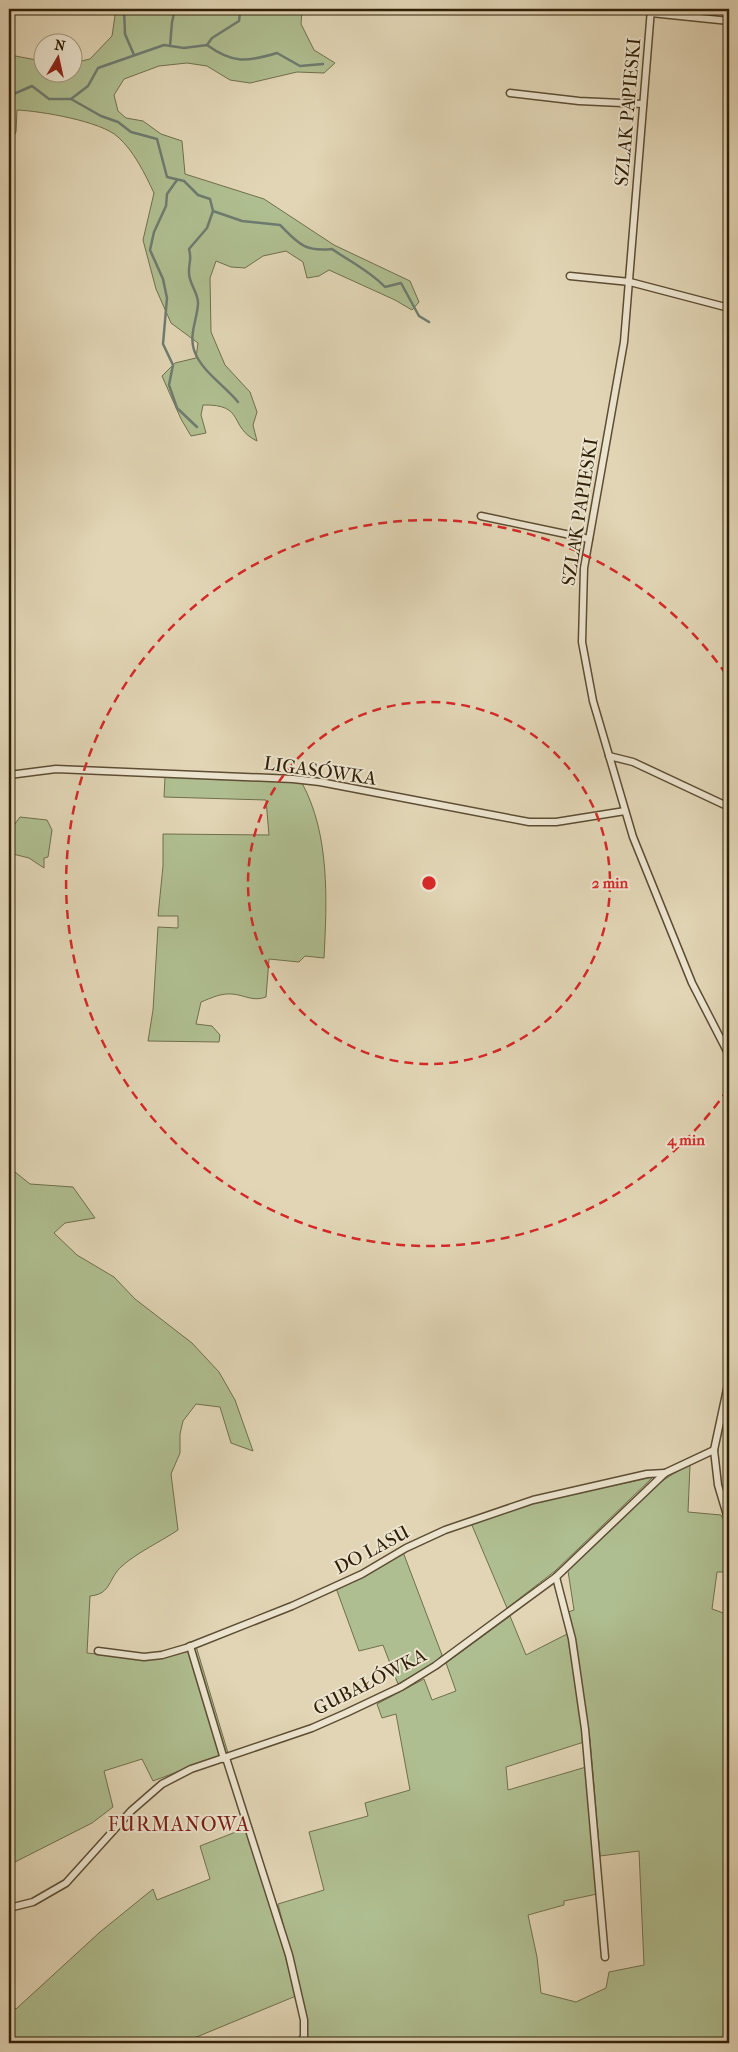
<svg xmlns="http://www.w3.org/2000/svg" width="738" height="2052" viewBox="0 0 738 2052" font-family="'IM FELL French Canon',serif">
  <rect width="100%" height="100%" fill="#e1d5b5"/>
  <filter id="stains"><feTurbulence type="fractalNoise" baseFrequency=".004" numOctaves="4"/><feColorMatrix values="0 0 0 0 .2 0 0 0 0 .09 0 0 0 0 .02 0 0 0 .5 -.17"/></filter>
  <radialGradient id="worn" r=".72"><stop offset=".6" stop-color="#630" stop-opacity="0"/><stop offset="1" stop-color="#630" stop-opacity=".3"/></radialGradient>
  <g fill="#afbe90" stroke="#706f4c">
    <path d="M116 9H302L301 24 314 50 335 63 324 73 297 72 250 83 230 80 207 66 187 63 159 66 124 79 114 95 118 111 126 118 143 121 161 134 182 141 185 174 264 199 334 245 410 281 419 302 412 310 395 300 329 270 319 276 307 278 303 262 286 251 263 256 245 268 231 267 216 261 210 278 211 332 225 365 250 392 257 412 253 425 257 441C228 427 246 404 203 405L201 415 206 433 191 436 181 419 162 376 175 363 196 358 198 343 171 323 156 289 143 240 154 193C145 174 134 151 118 137 101 121 40 111 17 110L16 132 9 144 10 55 42 61V72H72L73 63 90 59 112 36Z"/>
    <path d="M165 777 264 779 302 783C330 835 327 900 324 958L305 956 299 962 269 959 266 997C253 1002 245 995 232 994 221 993 211 998 201 1002L196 1024 212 1026 220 1035 219 1042 148 1041 153 1010 158 927 178 928V916H158L163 866V834L269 835 266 800 164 797Z"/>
    <path d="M20 817 47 820 52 830 48 857 44 858V868L29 858 9 853C9 838 10 829 20 817Z"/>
    <path d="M9 1171 15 1172 30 1184 73 1187 95 1218 65 1223 54 1233 77 1255 114 1277 135 1299 192 1343 219 1372 235 1400 253 1451 231 1443 220 1407 196 1404 183 1421 180 1434V1453L171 1474 178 1530C160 1542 138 1552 122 1566 108 1578 112 1594 90 1596L87 1653 144 1659 196 1646 228 1753 153 1781 142 1759 104 1771 113 1807 92 1823 9 1865Z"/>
    <path d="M690 1465 688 1512 721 1515 729 1531V1572H717L712 1609 729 1615V2043H303V2002L278 1904 324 1890 309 1832 368 1816 365 1803 410 1790 396 1714 382 1718 377 1704 424 1679 432 1700 456 1691 446 1663 510 1616 526 1655 569 1633 584 1742 506 1767 508 1790 586 1767 597 1894 564 1901V1905L528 1915 537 1957 541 1993 576 2002 606 1988 609 1972 644 1965 639 1851 600 1856 590 1740 568 1612 574 1610 568 1571C605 1534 642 1487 690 1465Z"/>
    <path d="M653 1477 555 1571 507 1608 471 1523 510 1508Z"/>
    <path d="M403 1552 442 1655 433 1664 398 1684 383 1645 359 1651 336 1588Z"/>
    <path d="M246 1828 274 1915 296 1996 182 2043H150L148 2038 142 2043H9V2003L16 2009 100 1932 153 1889 157 1900 210 1879 200 1846Z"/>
  </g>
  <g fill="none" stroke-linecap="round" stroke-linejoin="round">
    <g stroke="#6e7b70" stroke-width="2.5">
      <path d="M124 9 125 34 134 55"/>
      <path d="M207 45 212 38 239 21 240 12 247 9"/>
      <path d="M170 46 172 22 175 9"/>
      <path d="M9 96 32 86 49 99H71L101 116 118 122 131 132 157 139 167 177 184 181 198 195 210 199 213 211 242 221 280 225C298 243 304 252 332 249 349 261 370 271 385 287L401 283 419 316 429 322"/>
      <path d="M71 99 88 86 98 68 164 45 184 48 207 45C233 64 247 62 277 53L300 66 323 64"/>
      <path d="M177 180 167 194 166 206 154 232 150 250 163 279 167 298 163 344 173 365 169 385 177 408 197 427"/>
      <path d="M213 211 207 228 189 249C192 260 189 261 189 271 188 283 199 293 198 304 197 320 189 334 194 350 201 371 224 385 238 402"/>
    </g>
    <defs>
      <g id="street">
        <path d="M651 9 624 342 584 568 582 642 593 701 633 837 692 983 729 1055"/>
        <path d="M651 13 729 21"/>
        <path d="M510 93 579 101 643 104"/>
        <path d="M570 276 630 282 729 308"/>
        <path d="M481 516 589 539"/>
        <path d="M609 756 633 762 729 807"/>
        <path d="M9 775 56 769 293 779 320 782 529 822H556L625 811"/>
        <path d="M729 1380 714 1450 718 1485 729 1522"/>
        <path d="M556 1577 572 1639 585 1729 605 1957"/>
        <path d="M190 1646 224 1759"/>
        <path d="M98 1651 144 1657 162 1655 186 1648 292 1606 362 1574 406 1548 445 1530 533 1500 647 1474 665 1473"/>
        <path d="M226 1758 289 1955 304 2020V2037L299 2043"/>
        <path d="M9 1908 33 1902 66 1883 131 1811 162 1784 191 1769 312 1728 346 1713 401 1687 435 1666 556 1577 665 1473 714 1450"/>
      </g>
    </defs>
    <use href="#street" stroke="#5d4d33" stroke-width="9"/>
    <use href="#street" stroke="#ece4cf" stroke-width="6"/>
  </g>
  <g fill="none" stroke="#d62828" stroke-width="2.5" stroke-dasharray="9 6">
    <circle cx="429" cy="883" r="181"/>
    <path d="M728 1089A363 363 0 1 1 728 677"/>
  </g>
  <g text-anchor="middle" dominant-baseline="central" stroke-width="4" stroke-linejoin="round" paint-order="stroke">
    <g font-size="19" fill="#312008" stroke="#ece4cf">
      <text transform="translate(628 112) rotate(-85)">SZLAK PAPIESKI</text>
      <text transform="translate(580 512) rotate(-81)">SZLAK PAPIESKI</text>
      <text transform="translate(320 771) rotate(8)">LIGASÓWKA</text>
      <text transform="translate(372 1550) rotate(-28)">DO LASU</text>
      <text transform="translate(370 1682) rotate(-27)">GUBAŁÓWKA</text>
    </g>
    <g font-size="20" letter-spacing="1" fill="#7a1f14" stroke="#ece4cf">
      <text x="179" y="1824">FURMANOWA</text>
    </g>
  </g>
  <circle cx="429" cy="883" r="8" fill="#d62828" stroke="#ece4cf" stroke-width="2.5"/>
  <g font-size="15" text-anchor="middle" font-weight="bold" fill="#d62828" stroke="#ece4cf" stroke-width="4" stroke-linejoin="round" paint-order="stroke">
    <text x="610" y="888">2 min</text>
    <text x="686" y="1145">4 min</text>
  </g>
  <rect width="738" height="2052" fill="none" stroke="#e1d5b5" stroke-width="30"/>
  <rect x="10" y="10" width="718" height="2032" fill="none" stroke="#312008" stroke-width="2.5"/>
  <rect x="15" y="15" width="708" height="2022" fill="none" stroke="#312008"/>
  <g transform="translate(58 58) rotate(9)"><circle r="24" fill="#ece4cf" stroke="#a1967f"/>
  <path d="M0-4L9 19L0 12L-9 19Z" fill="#8f2418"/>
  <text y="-8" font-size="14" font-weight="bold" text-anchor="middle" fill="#312008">N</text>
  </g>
  <rect width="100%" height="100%" filter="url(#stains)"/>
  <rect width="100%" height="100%" fill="url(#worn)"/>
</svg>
